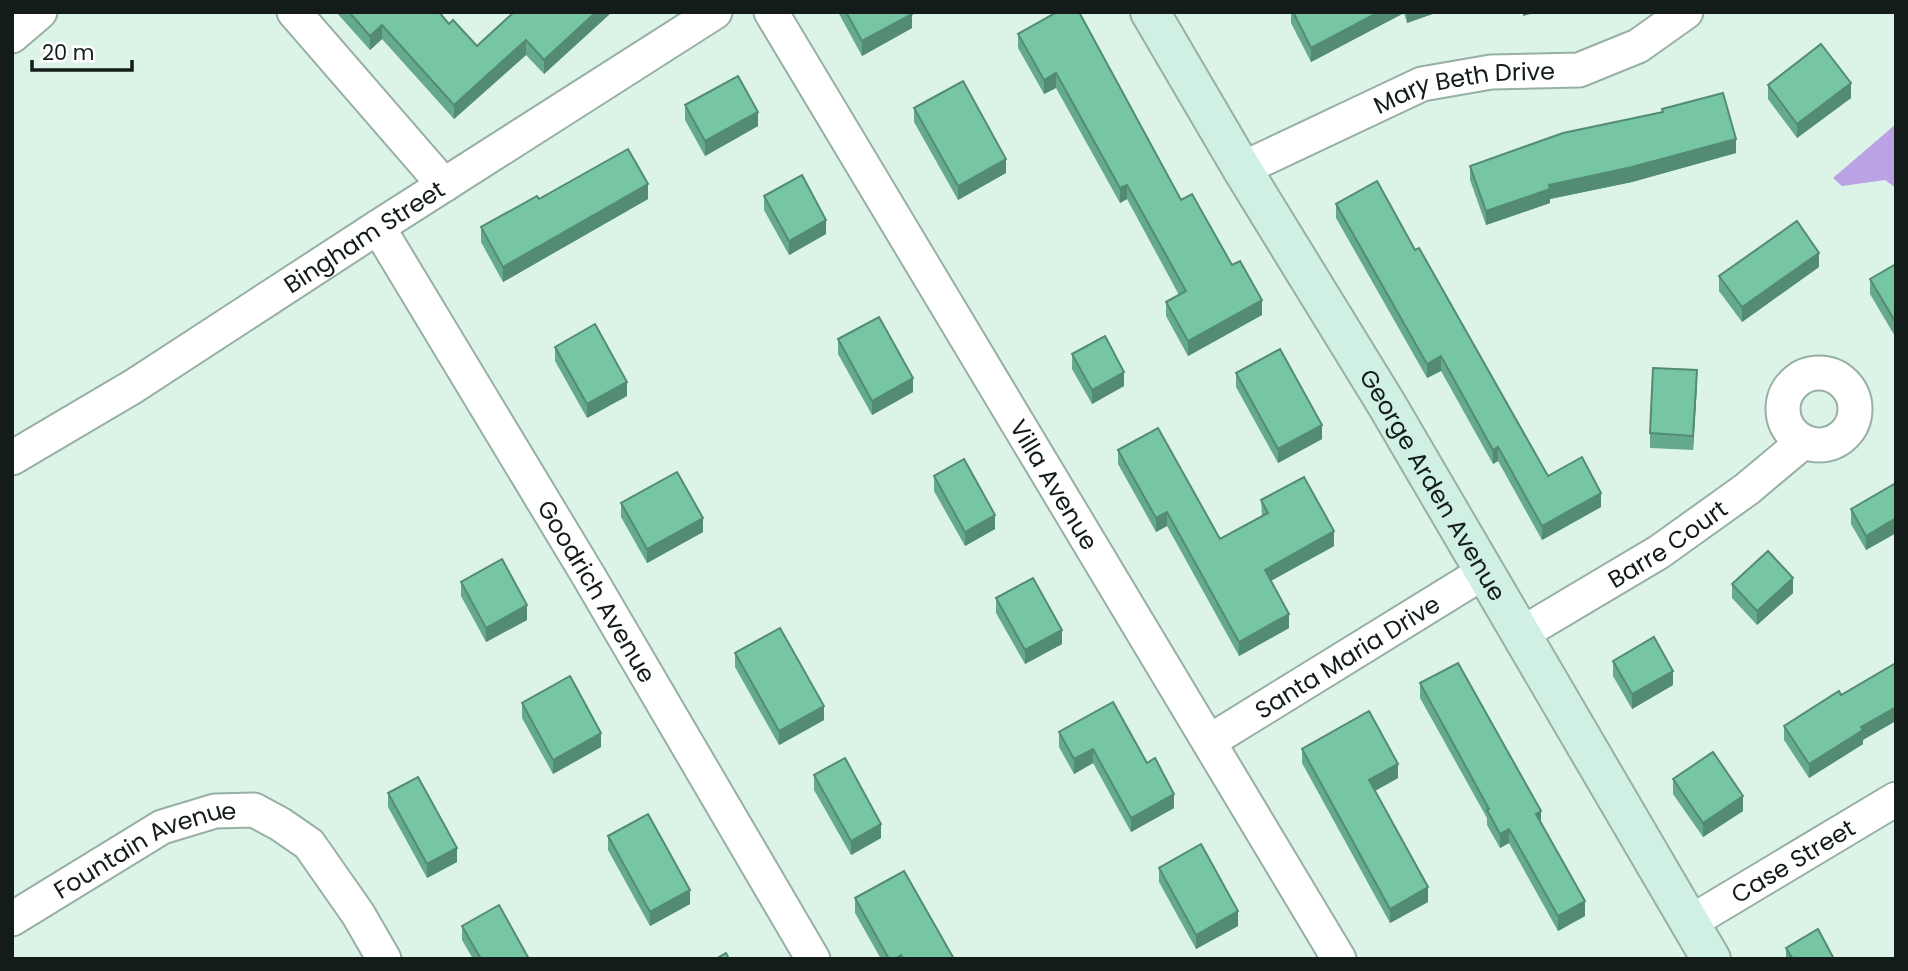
<svg xmlns="http://www.w3.org/2000/svg" width="1908" height="971" viewBox="0 0 1908 971" font-family="Poppins,sans-serif">
  <rect width="100%" height="100%" fill="#dcf4e8"/>
  <path fill="#baa3e4" d="M1896 124V188L1885 180 1842 186 1833 178Z"/>
  <g fill="none" stroke-linecap="round" stroke-linejoin="round">
    <defs>
      <g id="street">
        <path d="M294 12 444 185"/>
        <path id="s1" d="M771 12 1339 959"/>
        <path d="M12 36 40 12"/>
        <path id="s2" d="M1242 169 1422 84 1491 72 1579 70 1638 46 1686 12"/>
        <path id="s3" d="M378 227 588 575 813 959"/>
        <circle cx="1819" cy="409" r="36"/>
        <path id="s4" d="M12 458 134 386 378 227 715 12"/>
        <path id="s5" d="M1521 634 1659 552 1747 489 1803 442"/>
        <path id="s6" d="M1210 741 1484 572"/>
        <path id="s7" d="M12 919 162 827 215 811 254 810 280 824 309 844 358 914 384 959"/>
        <path id="s8" d="M1689 923 1896 799"/>
      </g>
      <g id="secondary">
        <path id="s9" d="M1150 12 1242 169 1387 405 1711 959"/>
      </g>
    </defs>
    <use href="#street" stroke="#98afa4" stroke-width="37"/>
    <use href="#secondary" stroke="#98afa4" stroke-width="42"/>
    <use href="#street" stroke="#fff" stroke-width="33"/>
    <use href="#secondary" stroke="#cff0e3" stroke-width="38"/>
  </g>
  <g fill="#65aa8d">
    <path d="M336 12H439L449 24 477 46 612 12 544 74 526 55 454 119 382 39 370 50Z"/>
    <path d="M838 12H911L912 28 862 56Z"/>
    <path d="M1291 12H1438L1407 23 1404 13 1311 62 1291 23Z"/>
    <path d="M1018 34 1181 200 1232 265 1262 315 1188 356 1166 316V302L1179 295 1127 199 1120 203 1056 88 1044 94 1018 48Z"/>
    <path d="M1768 85 1851 98 1797 138 1768 99Z"/>
    <path d="M685 105 758 126 705 156 685 120Z"/>
    <path d="M914 108 1006 173 958 200 914 122Z"/>
    <path d="M1736 153 1632 182 1550 199V203L1486 225 1470 180V166Z"/>
    <path d="M764 196 826 234 789 255 764 210Z"/>
    <path d="M539 199H648L503 282 481 242V227Z"/>
    <path d="M1336 204 1415 250 1548 476 1601 507 1542 540 1498 461 1493 464 1441 371 1427 378 1336 218Z"/>
    <path d="M1896 264V338L1870 294V279Z"/>
    <path d="M1819 267 1742 322 1719 291V276Z"/>
    <path d="M838 339 913 392 872 415 838 354Z"/>
    <path d="M555 347 627 396 587 418 555 361Z"/>
    <path d="M1072 354 1124 386 1092 404 1072 369Z"/>
    <path d="M1236 373 1322 439 1278 463 1236 387Z"/>
    <path d="M1697 384 1693 450 1650 448V433Z"/>
    <path d="M1118 450 1220 539 1262 516 1261 500 1334 546 1271 581 1289 628 1239 656 1167 526 1156 532 1118 464Z"/>
    <path d="M934 476 995 529 965 546 934 491Z"/>
    <path d="M1896 483V533L1866 550 1851 524V509Z"/>
    <path d="M621 503 703 532 647 563 621 517Z"/>
    <path d="M461 582 527 620 486 642 461 596Z"/>
    <path d="M1732 584 1793 593 1757 625 1732 598Z"/>
    <path d="M996 598 1062 644 1025 664 996 613Z"/>
    <path d="M735 653 824 720 779 745 735 667Z"/>
    <path d="M1613 661 1673 685 1632 709 1613 676Z"/>
    <path d="M1420 683 1541 823 1585 916 1558 931 1509 843 1500 848 1487 825V818L1420 698Z"/>
    <path d="M522 703 601 747 553 774 522 718Z"/>
    <path d="M1784 726 1863 740V744L1809 778 1784 740Z"/>
    <path d="M1059 732 1147 763 1174 808 1131 832 1093 763 1074 774 1059 747Z"/>
    <path d="M1302 749 1398 778 1375 791 1428 902 1390 923 1302 763Z"/>
    <path d="M814 775 881 838 851 855 814 790Z"/>
    <path d="M1673 779 1743 811 1703 837 1673 794Z"/>
    <path d="M388 793 457 862 427 878 388 807Z"/>
    <path d="M608 836 690 904 650 926 608 850Z"/>
    <path d="M1159 868 1238 926 1196 949 1159 882Z"/>
    <path d="M855 898 954 959H881L855 913Z"/>
    <path d="M462 926 529 959H473L462 940Z"/>
    <path d="M1786 948 1834 959H1786Z"/>
  </g>
  <g fill="#538b73">
    <path d="M596 12H612L544 74V60Z"/>
    <path d="M1379 12H1404V13L1311 62V48Z"/>
    <path d="M1407 12H1438L1407 23Z"/>
    <path d="M1523 12H1538L1523 16Z"/>
    <path d="M912 14V28L862 56V41Z"/>
    <path d="M382 25V39L370 50V36Z"/>
    <path d="M526 40V55L454 119V105Z"/>
    <path d="M1056 73V88L1044 94V80Z"/>
    <path d="M1851 83V98L1797 138V124Z"/>
    <path d="M758 112V126L705 156V141Z"/>
    <path d="M1736 139V153L1632 182 1550 199V203L1486 225V211L1549 185Z"/>
    <path d="M1006 159V173L958 200V186Z"/>
    <path d="M648 184V199L503 282V267Z"/>
    <path d="M1127 185V199L1120 203V188Z"/>
    <path d="M826 220V234L789 255V241Z"/>
    <path d="M1819 253V267L1742 322V307Z"/>
    <path d="M1262 300V315L1188 356V341Z"/>
    <path d="M1441 356V371L1427 378V364Z"/>
    <path d="M1697 370V384L1693 450V436Z"/>
    <path d="M1124 372V386L1092 404V390Z"/>
    <path d="M913 378V392L872 415V401Z"/>
    <path d="M627 382V396L587 418V404Z"/>
    <path d="M1322 425V439L1278 463V449Z"/>
    <path d="M1498 447V461L1493 464V450Z"/>
    <path d="M1601 493V507L1542 540V526Z"/>
    <path d="M1167 512V526L1156 532V518Z"/>
    <path d="M995 515V529L965 546V532Z"/>
    <path d="M703 518V532L647 563V549Z"/>
    <path d="M1896 518V533L1866 550V536Z"/>
    <path d="M1334 531V546L1265 584V570Z"/>
    <path d="M1793 578V593L1757 625V611Z"/>
    <path d="M527 605V620L486 642V628Z"/>
    <path d="M1289 614V628L1239 656V642Z"/>
    <path d="M1062 630V644L1025 664V650Z"/>
    <path d="M1673 671V685L1632 709V694Z"/>
    <path d="M824 706V720L779 745V731Z"/>
    <path d="M1896 707V721L1863 740V744L1809 778V764L1861 727Z"/>
    <path d="M601 733V747L553 774V760Z"/>
    <path d="M1093 749V763L1074 774V759Z"/>
    <path d="M1398 764V778L1369 794V780Z"/>
    <path d="M1174 794V808L1131 832V818Z"/>
    <path d="M1743 796V811L1703 837V823Z"/>
    <path d="M1541 811V825L1536 814Z"/>
    <path d="M881 824V838L851 855V841Z"/>
    <path d="M1509 829V843L1500 848V834Z"/>
    <path d="M457 848V862L427 878V864Z"/>
    <path d="M1428 887V902L1390 923V909Z"/>
    <path d="M690 890V904L650 926V912Z"/>
    <path d="M1585 901V916L1558 931V916Z"/>
    <path d="M1238 911V926L1196 949V935Z"/>
  </g>
  <g fill="#76c6a4" stroke="#538b73" stroke-width="2">
    <path d="M349 12H439L449 24 453 20 477 46 514 12H596L544 60 526 40 454 105 382 25 370 36Z"/>
    <path d="M846 12H911L912 14 862 41Z"/>
    <path d="M1057 12H1079L1181 200 1192 194 1232 265 1240 261 1262 300 1188 341 1166 302 1186 291 1127 185 1120 188 1056 73 1044 80 1018 34Z"/>
    <path d="M1293 12H1379L1311 48Z"/>
    <path d="M1821 44 1851 83 1797 124 1768 85Z"/>
    <path d="M738 76 758 112 705 141 685 105Z"/>
    <path d="M963 81 1006 159 958 186 914 108Z"/>
    <path d="M1723 93 1736 139 1632 167 1549 185 1550 189 1486 211 1470 166 1563 133 1663 112 1662 109Z"/>
    <path d="M628 149 648 184 503 267 481 227 537 196 539 199Z"/>
    <path d="M802 175 826 220 789 241 764 196Z"/>
    <path d="M1377 181 1415 250 1419 248 1548 476 1582 457 1601 493 1542 526 1498 447 1493 450 1441 356 1427 364 1336 204Z"/>
    <path d="M1797 221 1819 253 1742 307 1719 276Z"/>
    <path d="M1896 264V323L1870 279Z"/>
    <path d="M879 317 913 378 872 401 838 339Z"/>
    <path d="M595 324 627 382 587 404 555 347Z"/>
    <path d="M1105 336 1124 372 1092 390 1072 354Z"/>
    <path d="M1280 349 1322 425 1278 449 1236 373Z"/>
    <path d="M1653 368 1697 370 1693 436 1650 433Z"/>
    <path d="M1158 428 1220 539 1268 513 1261 500 1304 477 1334 531 1265 570 1289 614 1239 642 1167 512 1156 518 1118 450Z"/>
    <path d="M964 459 995 515 965 532 934 476Z"/>
    <path d="M677 472 703 518 647 549 621 503Z"/>
    <path d="M1896 483V518L1866 536 1851 509Z"/>
    <path d="M1768 551 1793 578 1757 611 1732 584Z"/>
    <path d="M502 559 527 605 486 628 461 582Z"/>
    <path d="M1033 578 1062 630 1025 650 996 598Z"/>
    <path d="M780 628 824 706 779 731 735 653Z"/>
    <path d="M1654 637 1673 671 1632 694 1613 661Z"/>
    <path d="M1458 663 1541 811 1536 814 1585 901 1558 916 1509 829 1500 834 1487 810 1489 809 1420 683Z"/>
    <path d="M1896 663V707L1861 727 1863 730 1809 764 1784 726 1839 691 1841 695Z"/>
    <path d="M570 676 601 733 553 760 522 703Z"/>
    <path d="M1113 702 1147 763 1155 758 1174 794 1131 818 1093 749 1074 759 1059 732Z"/>
    <path d="M1369 711 1398 764 1369 780 1428 887 1390 909 1302 749Z"/>
    <path d="M1713 752 1743 796 1703 823 1673 779Z"/>
    <path d="M845 758 881 824 851 841 814 775Z"/>
    <path d="M418 777 457 848 427 864 388 793Z"/>
    <path d="M648 814 690 890 650 912 608 836Z"/>
    <path d="M1201 844 1238 911 1196 935 1159 868Z"/>
    <path d="M904 871 954 959H903L901 955 895 959H889L855 898Z"/>
    <path d="M499 905 529 959H481L462 926Z"/>
    <path d="M1818 929 1834 959H1793L1786 948Z"/>
    <path d="M726 953 729 959H716Z"/>
  </g>
  <g text-anchor="middle" dominant-baseline="central" stroke-width="7" stroke-linejoin="round" paint-order="stroke">
    <g font-size="24" fill="#131c18" stroke="#fff">
      <text stroke="none"><textPath href="#s2" startOffset="240">Mary Beth Drive</textPath></text>
      <text stroke="none"><textPath href="#s4" startOffset="416">Bingham Street</textPath></text>
      <text stroke="none"><textPath href="#s9" startOffset="551">George Arden Avenue</textPath></text>
      <text stroke="none"><textPath href="#s1" startOffset="551">Villa Avenue</textPath></text>
      <text stroke="none"><textPath href="#s5" startOffset="172">Barre Court</textPath></text>
      <text stroke="none"><textPath href="#s3" startOffset="425">Goodrich Avenue</textPath></text>
      <text stroke="none"><textPath href="#s6" startOffset="161">Santa Maria Drive</textPath></text>
      <text stroke="none"><textPath href="#s7" startOffset="152">Fountain Avenue</textPath></text>
      <text stroke="none"><textPath href="#s8" startOffset="121">Case Street</textPath></text>
    </g>
  </g>
  <rect width="1908" height="971" fill="none" stroke="#131c18" stroke-width="28"/>
  <path d="M32 60v10h100v-10" fill="none" stroke="#131c18" stroke-width="3.5"/>
  <text x="42" y="60" font-size="21" fill="#131c18" stroke="#ffffff" stroke-width="5" paint-order="stroke">20 m</text>
</svg>
